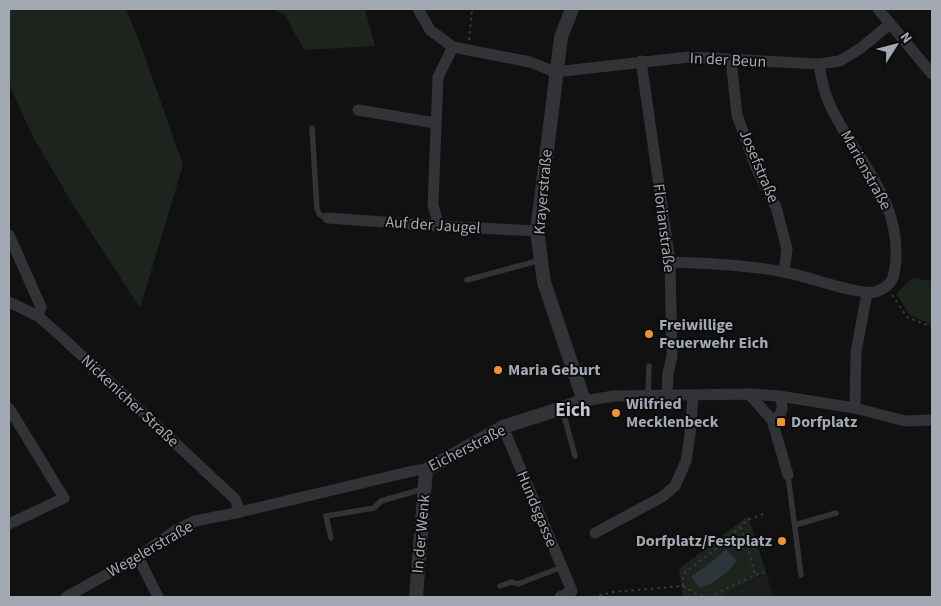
<svg xmlns="http://www.w3.org/2000/svg" width="941" height="606" viewBox="0 0 941 606" font-family="'Source Sans 3',sans-serif">
  <rect width="100%" height="100%" fill="#111112"/>
  <path fill="#1d1d1f" d="M766 572 773 597H721L733 591Z"/>
  <g fill="#1d241d">
    <path d="M9 9H126L140 43 183 165 140 308 72 203 33 137 9 84Z"/>
    <path d="M274 9H365L375 46 304 50 285 15Z"/>
    <path d="M912 278 932 281V325L910 315 896 294Z"/>
    <path d="M748 516 766 572 721 597H683L679 569Z"/>
  </g>
  <path fill="#2b353a" d="M726 549 737 561C726 573 716 584 699 588L691 576 709 564Z"/>
  <g fill="none" stroke-linecap="round" stroke-linejoin="round">
    <g stroke="#383a3e" stroke-width="2" stroke-dasharray="2.5 4" stroke-linecap="butt">
      <path d="M469 40 472 9"/>
      <path d="M892 295 907 317 932 327"/>
      <path d="M740 527 747 544 755 575"/>
      <path d="M683 586V574L725 542 747 520 763 514"/>
      <path d="M593 597 613 592 683 586 698 595 706 597"/>
      <path d="M709 597 755 575 766 572"/>
    </g>
    <g stroke="#323337" stroke-width="5.5">
      <path d="M312 128 317 209 320 215 328 218"/>
      <path d="M467 280 541 260"/>
      <path d="M648 396 649 366"/>
      <path d="M562 408 575 456"/>
      <path d="M788 475 801 575"/>
      <path d="M795 525 836 513"/>
      <path d="M331 538 326 516 374 508 381 501 423 489"/>
      <path d="M500 586 512 582 518 584 562 567"/>
    </g>
    <g stroke="#323337" stroke-width="11">
      <path d="M418 9 430 30 453 47 530 62 555 72 689 57 819 64 840 61 861 48 890 24"/>
      <path d="M878 9 932 74"/>
      <path d="M731 60 737 115 756 167 776 207 787 249 784 272"/>
      <path d="M641 61 670 262 672 356 668 373 667 396"/>
      <path d="M358 110 435 123"/>
      <path d="M328 218 439 226 537 231"/>
      <path d="M439 226 433 205 438 77 453 47"/>
      <path d="M9 235 41 307 38 316"/>
      <path d="M670 262C708 263 746 265 784 272 811 277 837 289 865 292 873 294 883 290 889 284 895 278 895 267 896 259 899 195 854 158 830 105 824 92 821 79 819 64"/>
      <path d="M9 302 38 316 64 339 235 499 240 512"/>
      <path d="M749 394 772 420 788 475"/>
      <path d="M584 401 614 396 749 394 779 396 855 408 905 421 932 420"/>
      <path d="M9 408 64 498 9 524"/>
      <path d="M855 408 856 352 867 293"/>
      <path d="M772 420C784 414 784 407 779 396"/>
      <path d="M503 427 572 591 560 597"/>
      <path d="M595 533 662 497 675 486 686 461 690 434 693 396"/>
      <path d="M138 557 158 597"/>
      <path d="M66 597 138 557 176 530 195 521 240 512 417 470H426"/>
    </g>
    <path stroke="#323337" stroke-width="14" d="M416 597 426 470 503 427 584 401 544 282 537 231 561 37 572 9"/>
  </g>
  <g fill="#eb9530" stroke="#0c0c0d" stroke-width="2">
    <circle cx="649" cy="334" r="5"/>
    <circle cx="498" cy="370" r="5"/>
    <circle cx="616" cy="413" r="5"/>
    <rect x="776" y="417" width="10" height="10" rx="2.5"/>
    <circle cx="782" cy="541" r="5"/>
  </g>
  <g text-anchor="middle" dominant-baseline="central" stroke-width="4" stroke-linejoin="round" paint-order="stroke">
    <g font-size="16" fill="#a2a9b2" stroke="#0c0c0d">
      <text transform="translate(728 60) rotate(3)">In der Beun</text>
      <text transform="translate(759 166) rotate(67)">Josefstraße</text>
      <text transform="translate(866 170) rotate(61)">Marienstraße</text>
      <text transform="translate(543 192) rotate(-85)">Krayerstraße</text>
      <text transform="translate(433 225) rotate(4)">Auf der Jaugel</text>
      <text transform="translate(664 228) rotate(83)">Florianstraße</text>
      <text transform="translate(130 401) rotate(43)">Nickenicher Straße</text>
      <text transform="translate(467 448) rotate(-27)">Eicherstraße</text>
      <text transform="translate(537 509) rotate(67)">Hundsgasse</text>
      <text transform="translate(421 534) rotate(-85)">In der Wenk</text>
      <text transform="translate(150 549) rotate(-30)">Wegelerstraße</text>
    </g>
    <g font-size="16" font-weight="bold" fill="#a2a9b2" stroke="#0c0c0d" text-anchor="start">
      <text x="659" y="325">Freiwillige<tspan x="659" dy="18">Feuerwehr Eich</tspan></text>
      <text x="508" y="370">Maria Geburt</text>
      <text x="626" y="404">Wilfried<tspan x="626" dy="18">Mecklenbeck</tspan></text>
      <text x="791" y="422">Dorfplatz</text>
      <text x="772" y="541" text-anchor="end">Dorfplatz/Festplatz</text>
    </g>
    <g font-size="19" font-weight="bold" fill="#c3c7cf" stroke="#0c0c0d">
      <text x="573" y="410">Eich</text>
    </g>
  </g>
  <rect width="941" height="606" fill="none" stroke="#a2a9b2" stroke-width="20"/>
  <g transform="translate(896 45) rotate(54)" stroke="#0c0c0d" stroke-width="4" paint-order="stroke">
  <path d="M0-4L9 19L0 12L-9 19Z" fill="#a2a9b2"/>
  <text y="-8" font-size="14" font-weight="bold" text-anchor="middle" fill="#a2a9b2">N</text>
  </g>
</svg>
